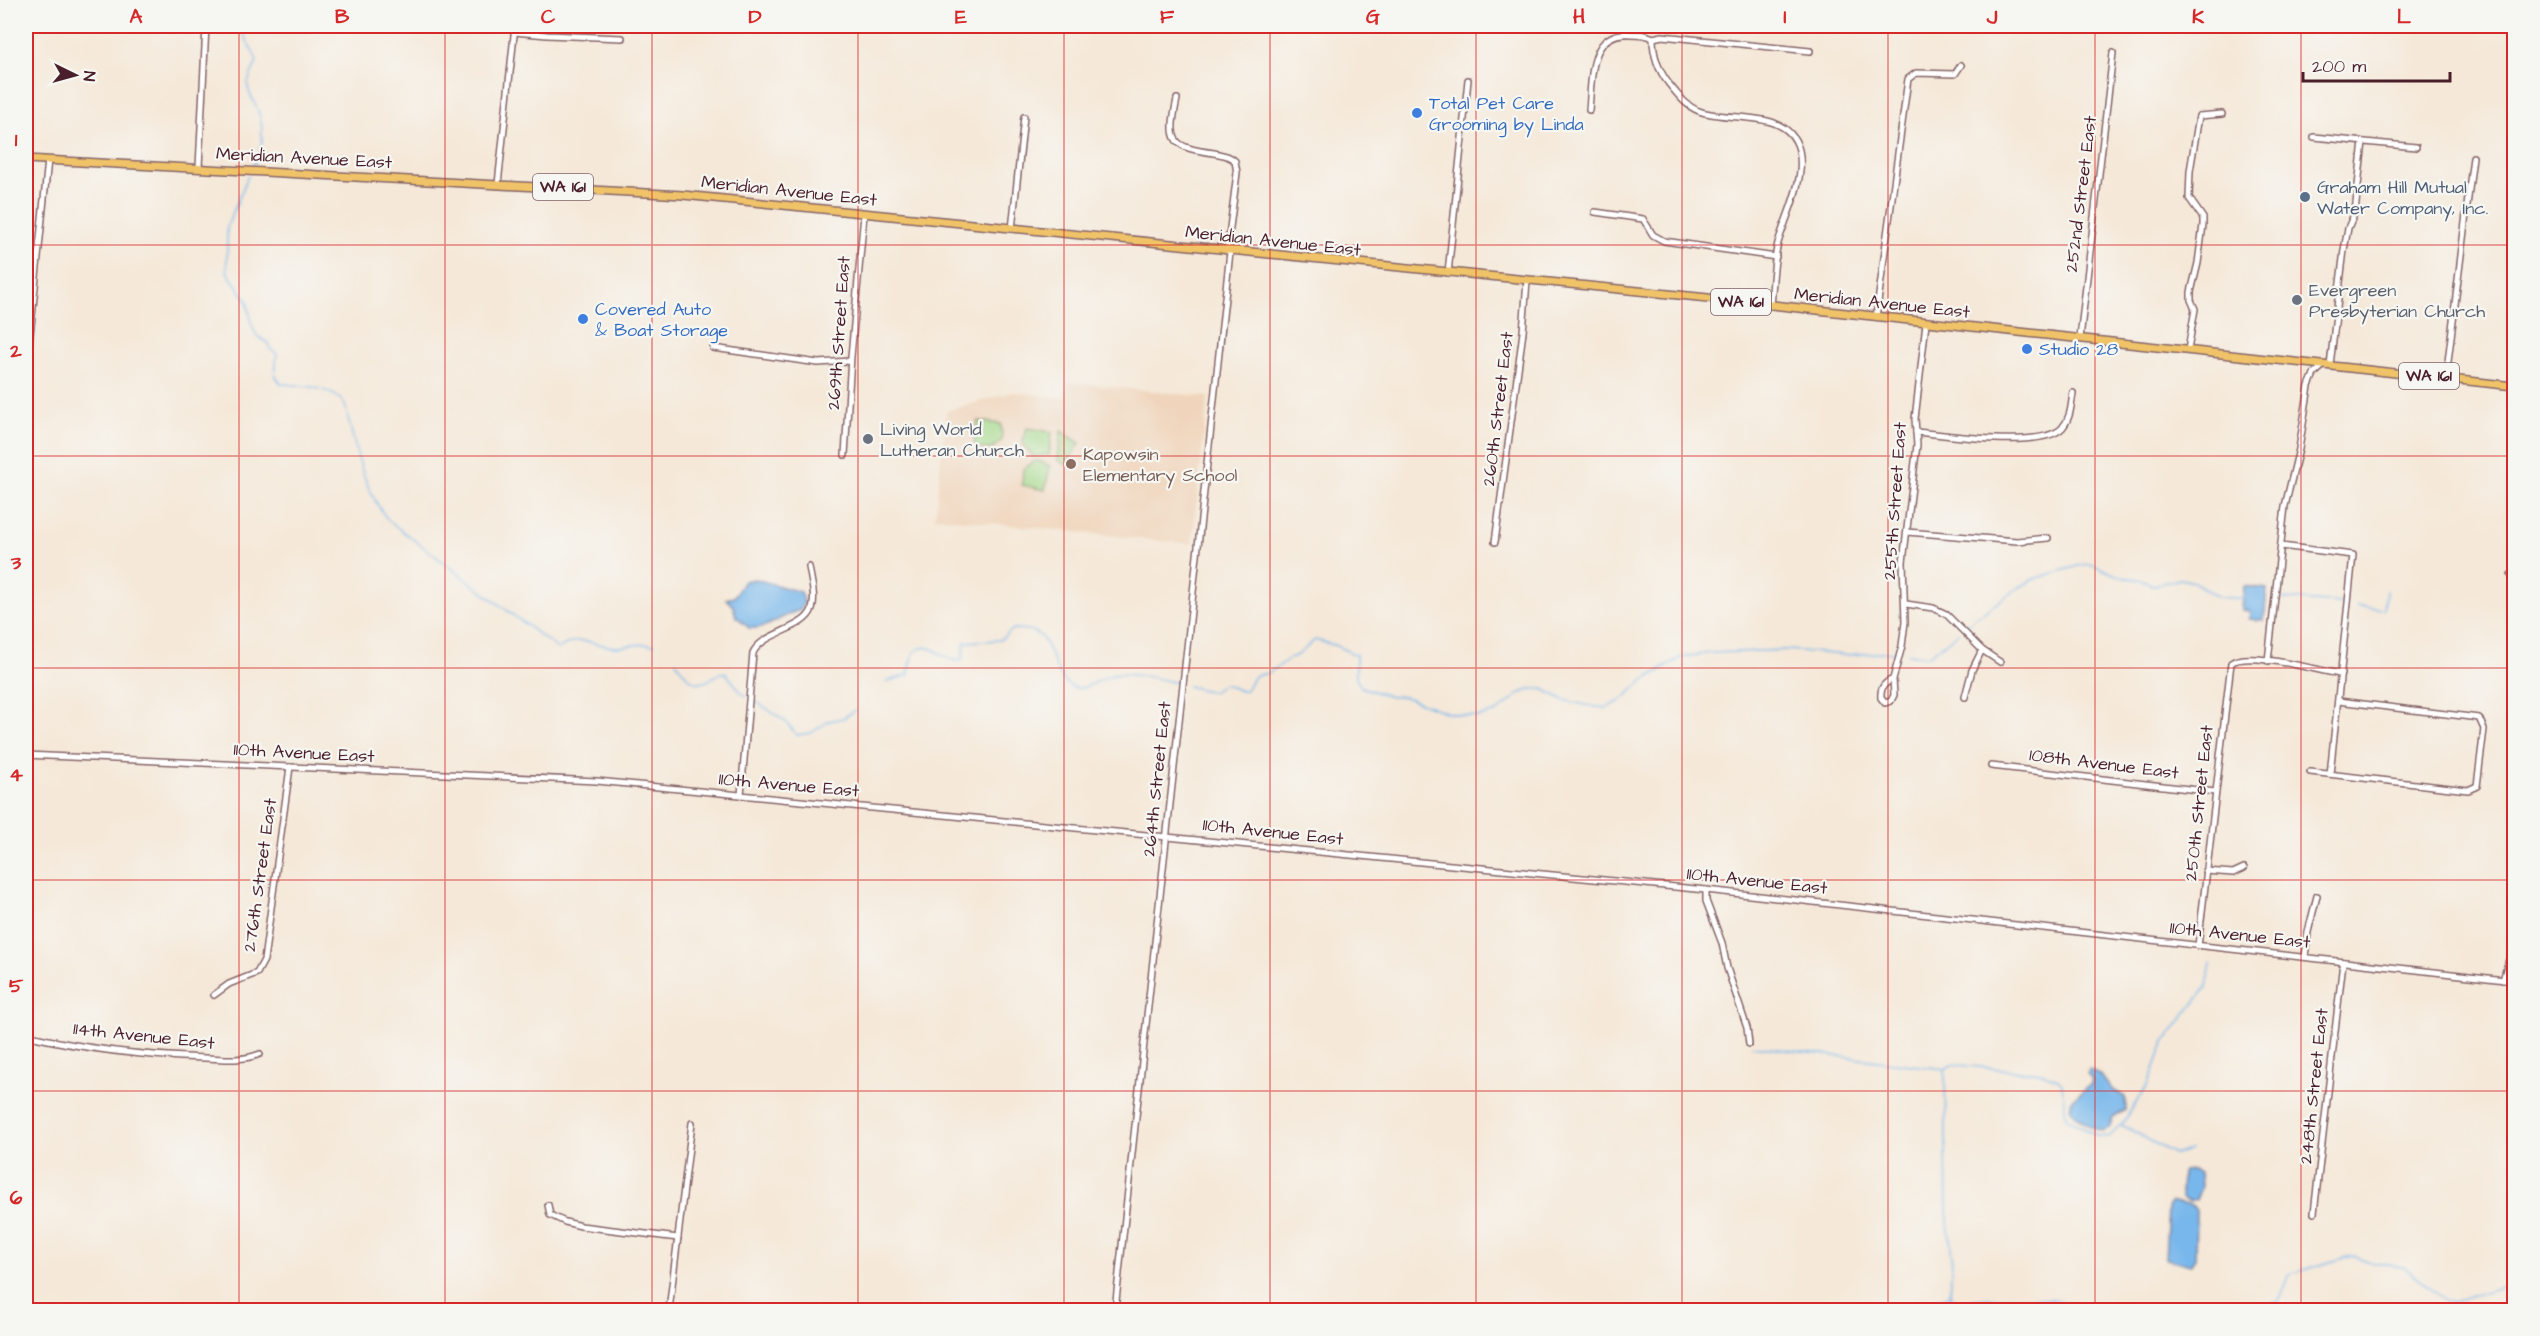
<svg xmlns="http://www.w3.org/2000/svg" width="2540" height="1336" viewBox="0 0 2540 1336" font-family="'Architects Daughter',sans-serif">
  <rect width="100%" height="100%" fill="#f6f6f2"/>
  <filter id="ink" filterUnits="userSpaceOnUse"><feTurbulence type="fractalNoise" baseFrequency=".0167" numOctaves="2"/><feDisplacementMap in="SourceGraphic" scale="12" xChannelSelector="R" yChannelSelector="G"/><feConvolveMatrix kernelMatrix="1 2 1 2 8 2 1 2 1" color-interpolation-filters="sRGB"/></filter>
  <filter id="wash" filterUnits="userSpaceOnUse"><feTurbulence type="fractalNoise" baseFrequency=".008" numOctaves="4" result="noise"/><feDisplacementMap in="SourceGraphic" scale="24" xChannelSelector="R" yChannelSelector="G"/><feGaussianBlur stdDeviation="1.35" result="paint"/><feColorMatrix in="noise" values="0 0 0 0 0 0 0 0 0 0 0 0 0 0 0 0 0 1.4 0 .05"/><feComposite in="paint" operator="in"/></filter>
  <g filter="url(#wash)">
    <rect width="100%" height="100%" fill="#f5e8d8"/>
    <path fill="#f0d5bc" d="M1067 382 1208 397 1192 544 935 517 946 411 1013 392 1065 398Z"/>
    <g fill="#a3d888" stroke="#767c5a" stroke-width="1.5">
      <path d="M978 421 1001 424 1002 440 992 449H980L974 445Z"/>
      <path d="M1027 428 1052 432 1049 455 1033 456 1024 446 1023 440Z"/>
      <path d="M1061 431 1080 443 1066 465 1058 460Z"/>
      <path d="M1039 461 1050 466 1045 490 1022 485 1023 470 1033 462Z"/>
    </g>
    <g fill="#78b7eb" stroke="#616b8b" stroke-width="1.5">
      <path d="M755 579 801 592 804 602 800 610C781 615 769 630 749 628L736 616 733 606 726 599 734 597 744 581Z"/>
      <path d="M2244 586 2267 589 2264 620 2249 619 2250 611 2242 610Z"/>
      <path d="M2090 1069 2100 1074 2110 1088 2125 1097 2126 1110 2113 1117 2109 1128 2103 1131C2092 1129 2075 1118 2070 1108L2072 1100 2091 1084 2092 1080 2087 1074Z"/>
      <path d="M2193 1170 2200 1173 2201 1187 2196 1200 2189 1202 2183 1199 2181 1196 2182 1173 2183 1171Z"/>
      <path d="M2174 1202 2192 1206 2196 1210 2195 1259 2191 1265 2165 1259 2168 1209 2170 1203Z"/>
    </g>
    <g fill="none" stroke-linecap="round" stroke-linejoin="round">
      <g stroke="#78b7eb" stroke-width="1.5">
        <path d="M239 26 257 60C255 69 248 76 248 86 248 93 254 101 257 108 264 125 265 150 253 165"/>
        <path d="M248 176 227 227V272L247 300 252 326 257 336 268 343 270 349 277 354 275 375 281 384C301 385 334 387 345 405 355 445 362 489 389 521L558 649C582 631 599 649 620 647 632 645 642 643 654 645"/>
        <path d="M2283 599 2342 603"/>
        <path d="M2356 606 2384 609 2386 591"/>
        <path d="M1966 625 2015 590 2034 579 2081 565 2091 564 2121 577 2137 579 2153 585 2181 579 2194 582 2218 597 2244 599"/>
        <path d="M1908 654 1928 656 1958 633"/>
        <path d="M676 662C685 674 694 691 712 678 718 675 719 672 726 673L740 691 746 696"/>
        <path d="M886 682 908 675 914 652C931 638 942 661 959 661L963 657 965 642 1000 640 1013 629C1019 629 1026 629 1032 631 1051 636 1052 674 1070 686 1084 694 1100 677 1113 675 1129 672 1162 679 1177 683"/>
        <path d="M1188 686 1212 692 1224 684 1241 691 1246 690 1254 676 1269 673 1290 658 1298 655 1315 640 1334 645 1356 655V678L1361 687 1391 697 1402 696 1448 713 1478 717 1497 712 1518 695 1529 689H1543L1564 700 1590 706 1606 708 1619 702 1643 681 1682 657 1712 653 1788 650 1845 655 1895 652"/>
        <path d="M752 699 785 721 797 735 811 733 829 721 843 718 856 710"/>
        <path d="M1752 1046 1945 1069 1947 1211 1952 1257 1950 1296"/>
        <path d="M1945 1069 1953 1064 1959 1065 2042 1073 2057 1079 2062 1084 2066 1117 2097 1136 2109 1137 2122 1124 2148 1085 2164 1043 2207 987 2211 963"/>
        <path d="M2122 1125 2174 1154 2190 1150"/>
        <path d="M1950 1296 1959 1302C2017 1292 2050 1298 2106 1310"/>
        <path d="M1907 1310 1949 1296"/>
        <path d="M2181 1310H2194"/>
        <path d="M2242 1310 2279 1301 2290 1274 2347 1257 2355 1256 2373 1263 2403 1266 2446 1301 2453 1303 2489 1290 2514 1285"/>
      </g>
    </g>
  </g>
  <g filter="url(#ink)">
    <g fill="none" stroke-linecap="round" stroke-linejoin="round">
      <defs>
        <g id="minor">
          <path d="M514 32 547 35 622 38"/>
          <path d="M1653 38C1653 56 1658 70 1669 84 1678 95 1686 106 1699 111 1731 123 1788 107 1799 150 1806 179 1786 216 1778 243 1773 263 1773 285 1771 306"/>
          <path d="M1177 99C1168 142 1171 147 1214 153 1222 155 1229 155 1235 161L1237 173 1227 251"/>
          <path d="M1589 110C1592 80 1588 31 1630 34 1638 34 1646 34 1653 38L1662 36 1810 51"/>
          <path d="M2314 137 2416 147"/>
          <path d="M199 167 206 26"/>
          <path d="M498 184 515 26"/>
          <path d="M1595 212 1643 219 1653 235 1664 241 1776 257"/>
          <path d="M1012 229 1024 117"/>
          <path d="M1448 273 1468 80"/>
          <path d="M1876 317 1908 79 1916 73 1955 74 1961 65"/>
          <path d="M2080 338 2113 53"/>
          <path d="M713 348 818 363 850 361"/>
          <path d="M2188 350 2195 309 2191 300V292L2198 263 2203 225V218L2189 198 2190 171 2199 116 2222 114"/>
          <path d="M2330 365 2344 250 2348 228 2355 212 2363 142"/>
          <path d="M26 375 48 160"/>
          <path d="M2446 378 2473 157"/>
          <path d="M1916 432C1945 435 2042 449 2062 428 2071 418 2071 405 2073 393"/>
          <path d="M845 455 851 357 864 214"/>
          <path d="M1907 532 2017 541 2048 538"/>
          <path d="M1495 542 1523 332 1527 281"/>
          <path d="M2281 546 2353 555 2330 774"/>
          <path d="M2511 575H2514"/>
          <path d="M1906 604 1933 608 1946 614 1982 650 2000 662"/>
          <path d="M2268 661 2285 506 2299 449 2309 386 2314 374 2324 365"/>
          <path d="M1893 679C1884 683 1880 688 1881 698L1885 703 1891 701 1894 695 1893 679 1902 646 1905 622 1903 562 1917 445 1915 419 1926 323"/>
          <path d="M1965 697 1972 670 1982 650"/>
          <path d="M26 755 597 781 1706 890 2514 981"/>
          <path d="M1991 766 2215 792"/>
          <path d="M2310 772 2468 790 2477 786 2484 729 2479 718 2338 701"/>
          <path d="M741 795 753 653C762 632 805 630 812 609 816 597 811 580 809 567"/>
          <path d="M2206 871 2233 873 2244 868"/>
          <path d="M1706 890V901L1722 943 1727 968 1747 1028 1749 1044"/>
          <path d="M2198 946 2231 663C2248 650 2318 671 2341 674"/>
          <path d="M2305 957 2308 932 2317 896"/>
          <path d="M2503 980 2514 942"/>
          <path d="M214 995 229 984 257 973 264 960 290 767"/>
          <path d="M26 1035C84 1049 145 1056 205 1058 223 1059 243 1061 260 1054"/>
          <path d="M548 1205 550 1215 565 1222 581 1226 678 1238"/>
          <path d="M2314 1213 2343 962"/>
          <path d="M669 1310 692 1123"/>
          <path d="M1115 1310 1230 252"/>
        </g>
        <path id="major" d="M26 159 683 195 1708 298 2514 386"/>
      </defs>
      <use href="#minor" stroke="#866568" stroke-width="8"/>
      <use href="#major" stroke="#866568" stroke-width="10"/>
      <use href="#minor" stroke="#fff" stroke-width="5"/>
      <use href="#major" stroke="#f0c369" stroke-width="7"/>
    </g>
  </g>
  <path fill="none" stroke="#d62828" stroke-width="1.5" stroke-opacity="0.55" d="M239 26V1310M445 26V1310M652 26V1310M858 26V1310M1064 26V1310M1270 26V1310M1476 26V1310M1682 26V1310M1888 26V1310M2095 26V1310M2301 26V1310M26 245H2514M26 456H2514M26 668H2514M26 880H2514M26 1091H2514"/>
  <g fill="#3f7fe0" stroke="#f6f6f2" stroke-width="2">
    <circle cx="1417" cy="113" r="6"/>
    <circle cx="583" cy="319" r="6"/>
    <circle cx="2027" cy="349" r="6"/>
  </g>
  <circle fill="#5c6f8a" stroke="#f6f6f2" stroke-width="2" cx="2305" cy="197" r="6"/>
  <g fill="#6b7280" stroke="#f6f6f2" stroke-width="2">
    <circle cx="2297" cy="300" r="6"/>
    <circle cx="868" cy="439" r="6"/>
  </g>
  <circle fill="#8d6e63" stroke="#f6f6f2" stroke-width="2" cx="1071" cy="464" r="6"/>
  <g text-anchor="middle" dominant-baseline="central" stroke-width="4.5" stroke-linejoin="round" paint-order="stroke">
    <g fill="#f6f6f2" stroke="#7e6067" stroke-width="1.5">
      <rect x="533" y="174" width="60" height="26" rx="4.5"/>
      <rect x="1711" y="289" width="60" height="26" rx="4.5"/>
      <rect x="2399" y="363" width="60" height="26" rx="4.5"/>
    </g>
    <g font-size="16" font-weight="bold" fill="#4a1f2b">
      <text x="563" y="187">WA 161</text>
      <text x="1741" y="302">WA 161</text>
      <text x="2429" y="376">WA 161</text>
    </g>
    <g font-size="18" fill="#366cbe" stroke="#f6f6f2" text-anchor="start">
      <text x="1429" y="103">Total Pet Care<tspan x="1429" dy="21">Grooming by Linda</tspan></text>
      <text x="595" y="309">Covered Auto<tspan x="595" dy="21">&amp; Boat Storage</tspan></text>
      <text x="2039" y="349">Studio 28</text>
    </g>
    <g font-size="18" fill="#4a1f2b" stroke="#f6f6f2">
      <text transform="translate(304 158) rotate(3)">Meridian Avenue East</text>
      <text transform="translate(789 191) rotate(6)">Meridian Avenue East</text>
      <text transform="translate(2081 194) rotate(-83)">252nd Street East</text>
      <text transform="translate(1273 241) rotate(6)">Meridian Avenue East</text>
      <text transform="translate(1882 303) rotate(6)">Meridian Avenue East</text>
      <text transform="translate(839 333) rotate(-86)">269th Street East</text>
      <text transform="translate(1498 409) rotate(-83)">260th Street East</text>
      <text transform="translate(1895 501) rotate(-86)">255th Street East</text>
      <text transform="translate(304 753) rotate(3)">110th Avenue East</text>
      <text transform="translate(2104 764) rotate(7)">108th Avenue East</text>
      <text transform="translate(1157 779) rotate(-84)">264th Street East</text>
      <text transform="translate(789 785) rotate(5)">110th Avenue East</text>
      <text transform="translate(2199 803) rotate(-84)">250th Street East</text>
      <text transform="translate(1273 832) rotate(6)">110th Avenue East</text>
      <text transform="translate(260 875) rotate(-82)">276th Street East</text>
      <text transform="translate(1757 881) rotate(6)">110th Avenue East</text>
      <text transform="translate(2240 935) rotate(6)">110th Avenue East</text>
      <text transform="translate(144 1036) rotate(6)">114th Avenue East</text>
      <text transform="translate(2314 1086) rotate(-84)">248th Street East</text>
    </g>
    <g font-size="18" fill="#4e5e75" stroke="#f6f6f2" text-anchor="start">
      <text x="2317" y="187">Graham Hill Mutual<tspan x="2317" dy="21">Water Company, Inc.</tspan></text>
    </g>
    <g font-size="18" fill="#5b616d" stroke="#f6f6f2" text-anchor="start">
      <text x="2309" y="290">Evergreen<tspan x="2309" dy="21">Presbyterian Church</tspan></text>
      <text x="880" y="429">Living World<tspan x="880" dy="21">Lutheran Church</tspan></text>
    </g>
    <g font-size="18" fill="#785e54" stroke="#f6f6f2" text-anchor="start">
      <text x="1083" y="454">Kapowsin<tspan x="1083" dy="21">Elementary School</tspan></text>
    </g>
  </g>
  <rect width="2540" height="1336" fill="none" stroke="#f6f6f2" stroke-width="66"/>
  <g transform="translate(75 75) rotate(95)" stroke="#f6f6f2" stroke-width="4.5" paint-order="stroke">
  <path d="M0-4.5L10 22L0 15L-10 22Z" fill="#4a1f2b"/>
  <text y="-9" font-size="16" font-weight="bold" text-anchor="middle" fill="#4a1f2b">N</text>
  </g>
  <path d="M2303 72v9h147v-9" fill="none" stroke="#4a1f2b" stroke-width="3"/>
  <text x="2312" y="72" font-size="18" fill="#4a1f2b" stroke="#f6f6f2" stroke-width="4.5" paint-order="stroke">200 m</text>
  <rect x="33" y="33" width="2474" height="1270" fill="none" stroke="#d62828" stroke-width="2"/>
  <g font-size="20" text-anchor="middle" font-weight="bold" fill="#d62828">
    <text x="136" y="23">A</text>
    <text x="342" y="23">B</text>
    <text x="548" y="23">C</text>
    <text x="755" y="23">D</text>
    <text x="961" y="23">E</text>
    <text x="1167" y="23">F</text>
    <text x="1373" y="23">G</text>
    <text x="1579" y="23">H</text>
    <text x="1785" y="23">I</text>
    <text x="1992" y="23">J</text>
    <text x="2198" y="23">K</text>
    <text x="2404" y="23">L</text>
    <text x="16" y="146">1</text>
    <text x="16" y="357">2</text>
    <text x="16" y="569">3</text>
    <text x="16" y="781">4</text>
    <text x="16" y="992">5</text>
    <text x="16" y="1204">6</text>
  </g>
</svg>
